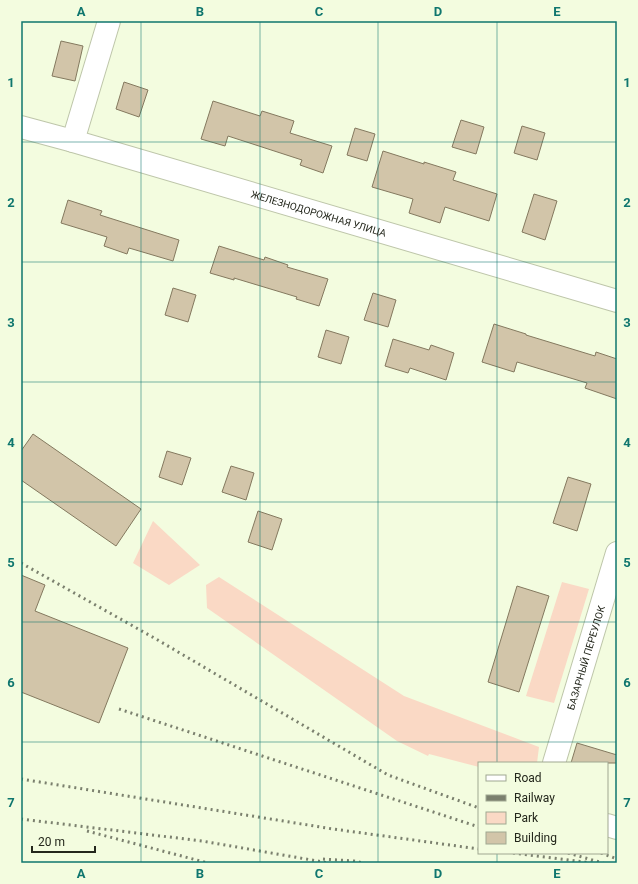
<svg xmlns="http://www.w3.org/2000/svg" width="638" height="884" viewBox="0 0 638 884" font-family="Roboto,sans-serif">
  <rect width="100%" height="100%" fill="#f3fcdf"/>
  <g fill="#fad9c5">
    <path d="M153 521 200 565 169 585 133 563Z"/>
    <path d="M219 577 404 696 539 747 537 763H479V767L429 754 428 756 397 741 207 608 206 585Z"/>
    <path d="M562 582 589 589 554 703 526 696Z"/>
  </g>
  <g fill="#d2c5a9" stroke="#84795f">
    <path d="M61 41 83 46 75 81 52 76Z"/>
    <path d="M124 82 148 90 139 117 116 109Z"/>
    <path d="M213 101 260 116 262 111 294 121 290 133 332 146 323 173 300 165 302 160 228 136 225 146 201 139Z"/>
    <path d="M461 120 484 127 476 154 452 147Z"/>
    <path d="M522 126 545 133 537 160 514 153Z"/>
    <path d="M355 128 375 134 367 161 347 155Z"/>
    <path d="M383 151 424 164V162L456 172 453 180 497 194 489 221 445 207 440 223 409 213 413 199 372 187Z"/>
    <path d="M534 194 557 201 545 240 522 232Z"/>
    <path d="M68 200 102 211 100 215 179 240 173 261 129 248 127 254 104 246 107 237 61 223Z"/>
    <path d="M219 246 264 260 265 257 288 265 287 267 328 279 319 306 296 299 297 297 234 278V280L210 273Z"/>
    <path d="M173 288 196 295 188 322 165 315Z"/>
    <path d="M373 293 396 300 388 327 364 320Z"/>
    <path d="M494 324 526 334V335L595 356 596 352 617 359V399L585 388 587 383 517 362 514 372 482 362Z"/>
    <path d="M326 330 349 337 341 364 318 357Z"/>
    <path d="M393 339 429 350 431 345 454 353 446 380 410 368 408 373 385 366Z"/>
    <path d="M33 434 141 509 116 546 21 480V451Z"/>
    <path d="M167 451 191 458 182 485 159 477Z"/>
    <path d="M231 466 254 473 246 500 222 492Z"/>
    <path d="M568 477 591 484 577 531 553 523Z"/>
    <path d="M258 511 282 519 272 550 248 542Z"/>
    <path d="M21 575 45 585 35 611 128 648 99 723 21 692Z"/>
    <path d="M517 586 549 596 519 692 488 682Z"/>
    <path d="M577 743 617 755V763H571Z"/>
  </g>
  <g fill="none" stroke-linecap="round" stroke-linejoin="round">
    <defs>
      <g id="minor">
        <path id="s1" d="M21 127 73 141 617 301"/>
        <path d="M73 141 109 21"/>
        <path id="s2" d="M554 763 617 553"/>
        <path d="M607 825 617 828"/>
      </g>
    </defs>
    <use href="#minor" stroke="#bec6aa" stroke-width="24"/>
    <use href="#minor" stroke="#fff" stroke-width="22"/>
    <g stroke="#7b806e" stroke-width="3" stroke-dasharray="2 4" stroke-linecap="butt">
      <path d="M21 563 156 639 388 775 479 808"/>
      <path d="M119 709 479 827"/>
      <path d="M21 779 333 829 479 849"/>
      <path d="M21 819 202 841 329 863"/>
      <path d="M87 831 208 863"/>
      <path d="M513 853 593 863"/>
      <path d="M568 853 603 863"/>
      <path d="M601 853 617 859"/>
      <path d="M323 859 354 861 363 863"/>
    </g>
  </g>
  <path fill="none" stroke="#0f766e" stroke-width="1" stroke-opacity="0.55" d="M141 21V863M260 21V863M378 21V863M497 21V763M21 142H617M21 262H617M21 382H617M21 502H617M21 622H617M21 742H617M497 853V863"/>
  <g text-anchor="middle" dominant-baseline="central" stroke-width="3.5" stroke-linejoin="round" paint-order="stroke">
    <g font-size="10" fill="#24271c" stroke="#f3fcdf">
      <text stroke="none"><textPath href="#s1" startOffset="310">ЖЕЛЕЗНОДОРОЖНАЯ УЛИЦА</textPath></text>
      <text stroke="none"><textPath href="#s2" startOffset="110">БАЗАРНЫЙ ПЕРЕУЛОК</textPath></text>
    </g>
  </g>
  <rect width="638" height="884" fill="none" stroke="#f3fcdf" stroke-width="44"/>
  <rect x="478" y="762" width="130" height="92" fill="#f3fcdf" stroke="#a0a791"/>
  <rect x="486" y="775" width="20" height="6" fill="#ffffff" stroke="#a0a791"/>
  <text x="514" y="782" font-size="12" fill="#24271c">Road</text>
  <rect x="486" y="795" width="20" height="6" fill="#7b806e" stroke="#a0a791"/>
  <text x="514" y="802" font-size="12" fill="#24271c">Railway</text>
  <rect x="486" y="812" width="20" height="12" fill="#fad9c5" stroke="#a0a791"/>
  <text x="514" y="822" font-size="12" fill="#24271c">Park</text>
  <rect x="486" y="832" width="20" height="12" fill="#d2c5a9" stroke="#a0a791"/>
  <text x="514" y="842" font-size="12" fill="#24271c">Building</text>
  <path d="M32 846v6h63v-6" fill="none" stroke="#24271c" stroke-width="2"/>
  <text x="38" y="846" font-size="12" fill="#24271c" stroke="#f3fcdf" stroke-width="3" paint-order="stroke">20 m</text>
  <rect x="22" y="22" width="594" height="840" fill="none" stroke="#0f766e" stroke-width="1.5"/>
  <g font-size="13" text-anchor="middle" font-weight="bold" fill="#0f766e">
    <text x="81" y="16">A</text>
    <text x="200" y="16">B</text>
    <text x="319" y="16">C</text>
    <text x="438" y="16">D</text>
    <text x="557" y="16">E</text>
    <text x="11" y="87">1</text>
    <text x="627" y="87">1</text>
    <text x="11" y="207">2</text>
    <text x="627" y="207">2</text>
    <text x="11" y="327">3</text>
    <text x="627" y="327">3</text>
    <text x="11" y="447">4</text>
    <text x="627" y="447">4</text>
    <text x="11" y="567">5</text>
    <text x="627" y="567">5</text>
    <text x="11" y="687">6</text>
    <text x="627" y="687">6</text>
    <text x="11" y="807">7</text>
    <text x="627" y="807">7</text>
    <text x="81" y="878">A</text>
    <text x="200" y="878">B</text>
    <text x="319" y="878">C</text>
    <text x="438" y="878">D</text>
    <text x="557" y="878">E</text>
  </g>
</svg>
